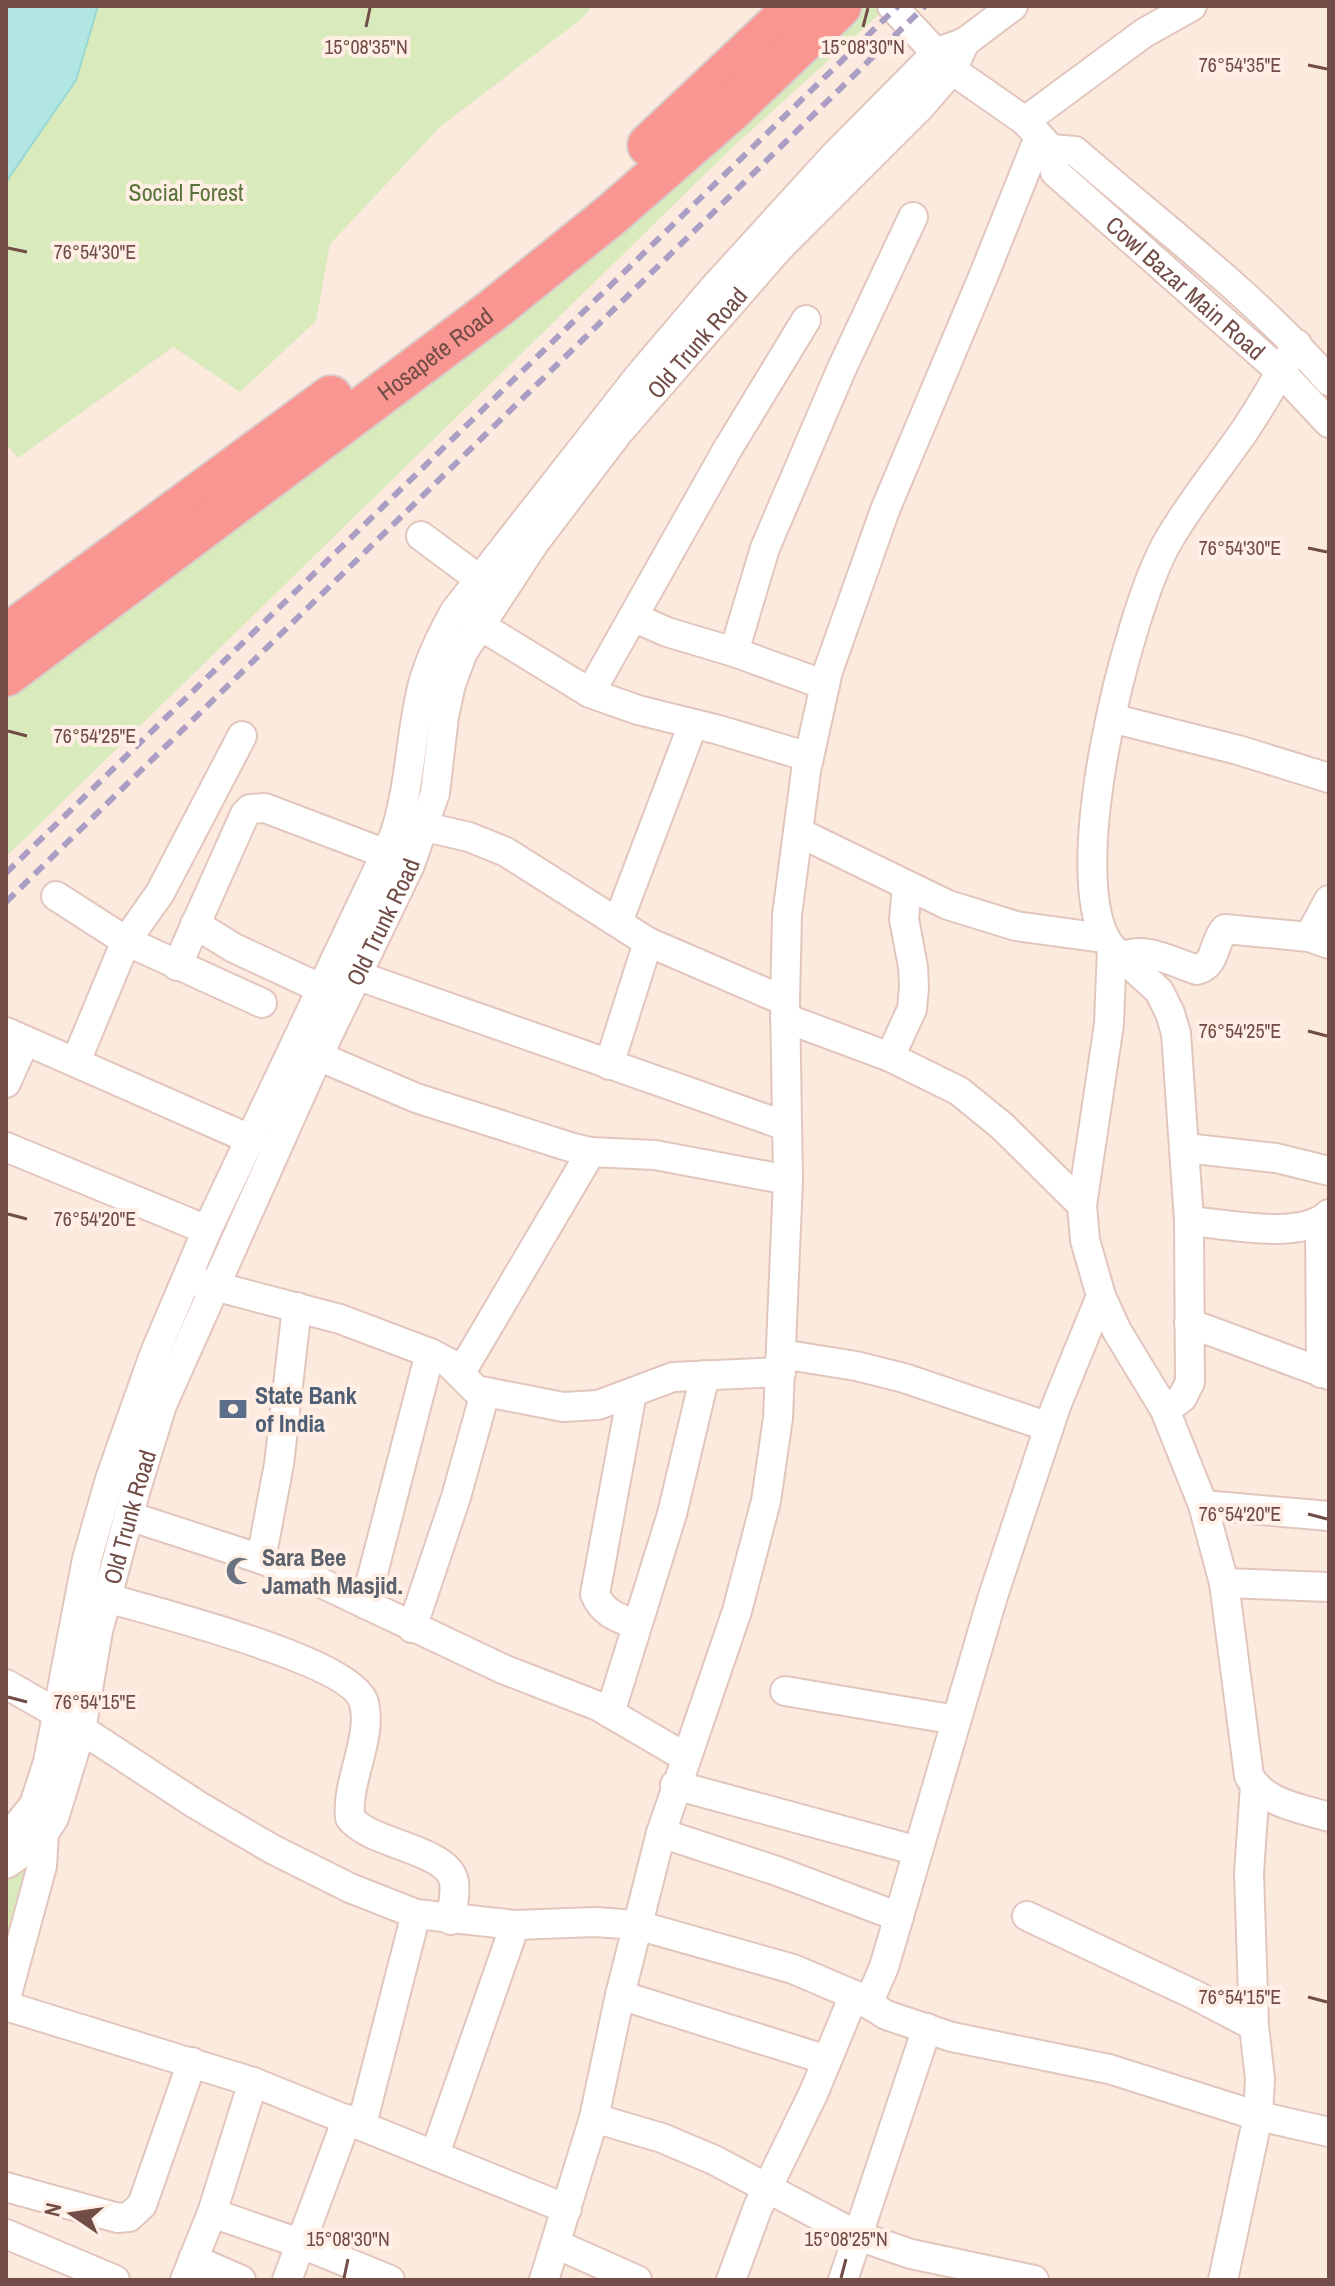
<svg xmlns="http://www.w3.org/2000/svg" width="1335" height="2286" viewBox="0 0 1335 2286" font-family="'Archivo Narrow',sans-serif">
  <rect width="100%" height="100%" fill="#fdeade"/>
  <g fill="#d9eabd">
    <path d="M95 6H593L579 21 441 126 330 244 316 321 240 392 173 347 18 458 6 444V182L76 80Z"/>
    <path d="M853 6H879L884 10 736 144 6 857V700L149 597 682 176Z"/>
    <path d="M32 1857 6 1954V1874Z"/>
  </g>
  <path fill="#b2e6e2" stroke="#98d8d4" stroke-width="2" d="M6 6H98L76 80 6 182Z"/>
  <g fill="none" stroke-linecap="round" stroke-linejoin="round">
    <defs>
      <g id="minor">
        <path d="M892 6 952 70 1025 121 1051 149 1075 151C1161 226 1254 295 1329 381"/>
        <path d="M1025 121 1144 33 1192 6"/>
        <path id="s1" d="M1051 149 1055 172 1280 371 1329 423"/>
        <path d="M1297 344C1279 374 1263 404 1243 433 1218 469 1189 504 1167 543 1128 612 1058 885 1112 948L1109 1024 1082 1205 1085 1240 1101 1296 1117 1331 1165 1410 1203 1505 1224 1583 1249 1776C1265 1804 1300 1808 1329 1817"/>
        <path d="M421 536 479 579"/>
        <path d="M466 617 590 693 638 710 719 730 809 757"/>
        <path d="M633 617 667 632 734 652 825 685"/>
        <path d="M734 652 765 548 842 368 913 217"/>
        <path d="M590 693 727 450 806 320"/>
        <path d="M1111 718 1238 750 1329 778"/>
        <path d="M408 823 469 837 506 852 648 942 785 1001"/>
        <path d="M798 832 948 905 1016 926 1103 938"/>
        <path d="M56 896 126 941 262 1003"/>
        <path d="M618 922 693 724"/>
        <path d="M195 924 234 948 322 989"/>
        <path d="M1309 937 1329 900"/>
        <path d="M1112 948 1159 991 1170 1013 1176 1033 1189 1221 1190 1382 1182 1398 1165 1410"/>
        <path d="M1121 958C1141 944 1175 963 1197 970 1217 965 1213 941 1225 929L1309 937 1329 944"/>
        <path d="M177 966 245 814 250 809 265 808 386 854"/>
        <path d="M356 975 786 1126"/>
        <path d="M785 1018 890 1057 959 1091 1002 1126 1082 1205"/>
        <path d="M6 1032 252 1140"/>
        <path d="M318 1056 416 1098 570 1147 591 1152 655 1155 788 1180"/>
        <path d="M890 1057 912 1009 914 987 913 967 904 919 907 886"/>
        <path d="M76 1061 126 941 160 893 242 736"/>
        <path d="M609 1065 648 942"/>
        <path d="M6 1083 25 1041"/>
        <path d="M6 1147 207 1230"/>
        <path d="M1185 1148 1276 1158 1329 1171"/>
        <path d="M1189 1221C1227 1224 1300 1241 1329 1214"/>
        <path d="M1320 1223 1321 1373"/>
        <path d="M199 1282 340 1319 430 1353 449 1363 476 1390 563 1407 598 1405 673 1377 781 1372"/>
        <path d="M1189 1323 1329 1375"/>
        <path d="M781 1354 856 1366 904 1378 1049 1427"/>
        <path d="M460 1374 591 1152"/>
        <path d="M632 1393 595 1594C603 1614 619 1618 637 1625"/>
        <path d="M1203 1505 1329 1516"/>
        <path d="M129 1516 261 1559 313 1579 503 1669 598 1706 685 1757"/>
        <path d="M261 1559 279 1464 297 1307"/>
        <path d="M1224 1583 1329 1587"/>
        <path d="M107 1598C152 1611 353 1661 364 1703 373 1738 346 1781 350 1818 371 1845 449 1849 454 1882 456 1894 452 1908 451 1920"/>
        <path d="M365 1604 430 1353"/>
        <path d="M412 1628 456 1497 485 1393"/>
        <path d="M6 1684 58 1714 197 1805 272 1849 350 1888 416 1914 515 1925 595 1922 637 1925 793 1969 854 1995 886 2015 952 2037 1109 2069 1258 2116 1329 2132"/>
        <path d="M785 1691 956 1720"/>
        <path d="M610 1713 672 1514 705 1375"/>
        <path d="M675 1785 918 1851"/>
        <path d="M6 1833 16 1827 34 1805 48 1762 87 1559 110 1479 154 1355 207 1230 394 836C411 786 410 734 423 684 430 658 442 634 455 611L639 376 712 290 835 155 936 53 965 42"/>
        <path d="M661 1833 777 1871 899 1917"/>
        <path id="s2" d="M6 1864 28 1849 44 1833 54 1818 81 1730 98 1631 136 1489 162 1405 318 1056 410 865 435 793 444 716 451 684 463 652 535 542 618 433 778 249 920 107 952 70 965 42 1013 6"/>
        <path d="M1027 1916 1195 1995 1254 2026"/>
        <path d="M620 1995 827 2060"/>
        <path d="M6 1998 42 1866 44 1833"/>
        <path d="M868 2004 884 1967 993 1596 1056 1406 1101 1296"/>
        <path d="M6 2006 253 2082 567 2209"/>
        <path d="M594 2118 662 2138 714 2160 858 2236 911 2254 1034 2280"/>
        <path d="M362 2124 416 1914"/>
        <path d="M435 2154 515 1925"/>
        <path d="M6 2187 118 2218 129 2217 142 2205 192 2062"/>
        <path d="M212 2213 302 2244 390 2280"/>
        <path d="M6 2234 115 2280"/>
        <path d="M556 2244 637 2280"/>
        <path d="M193 2259 241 2280"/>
        <path d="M185 2280 212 2213 253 2082"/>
        <path d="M287 2280 347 2119"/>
        <path d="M544 2280 594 2118 620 1995 661 1833 737 1611 766 1501 778 1418 788 1180 785 1001 787 915 806 771 828 671 885 510 983 277 1039 137"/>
        <path d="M731 2280 758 2207 814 2092 854 1995"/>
        <path d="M843 2280 927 2028"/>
        <path d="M1223 2280 1258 2116 1260 2079 1254 2026 1249 1873 1255 1786"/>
      </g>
      <g id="highway">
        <path d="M649 145 797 6"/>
        <path d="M6 636 331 397"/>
        <path id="s3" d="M6 675 493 310 611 215 728 113 840 6"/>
      </g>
    </defs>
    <use href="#minor" stroke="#e2c6bd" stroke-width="32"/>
    <use href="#highway" stroke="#d8cdcb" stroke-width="46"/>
    <use href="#minor" stroke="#fff" stroke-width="28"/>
    <use href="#highway" stroke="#f99692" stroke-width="42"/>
    <g stroke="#aa9ec5" stroke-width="6" stroke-dasharray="12 8" stroke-linecap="butt">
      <path d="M6 873 898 6"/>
      <path d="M6 902 925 6"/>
    </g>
  </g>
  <path fill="none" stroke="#724c46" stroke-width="3" d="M366 27 370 8M863 27 868 8M1308 65 1327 69M8 248 27 252M1308 548 1327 552M8 731 27 736M1308 1031 1327 1036M8 1214 27 1219M1308 1514 1327 1519M8 1697 27 1702M1308 1997 1327 2002M344 2278 348 2259M841 2278 846 2259"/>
  <defs>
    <symbol id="bank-bare" viewBox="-9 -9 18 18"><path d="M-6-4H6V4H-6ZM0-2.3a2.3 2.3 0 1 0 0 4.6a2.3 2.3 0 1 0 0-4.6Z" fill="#5c6f8a" stroke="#ffefe4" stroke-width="2.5" paint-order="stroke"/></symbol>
    <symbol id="mosque-bare" viewBox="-9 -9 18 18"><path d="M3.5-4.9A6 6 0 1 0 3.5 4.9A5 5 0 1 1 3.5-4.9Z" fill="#6b7280" stroke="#ffefe4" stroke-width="2.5" paint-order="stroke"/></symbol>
  </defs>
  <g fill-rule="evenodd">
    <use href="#bank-bare" x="213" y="1389" width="40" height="40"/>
    <use href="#mosque-bare" x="220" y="1551" width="40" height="40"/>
  </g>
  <g text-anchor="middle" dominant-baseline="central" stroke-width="8" stroke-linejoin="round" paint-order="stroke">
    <g font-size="24" fill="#58743c" stroke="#ffefe4">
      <text x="186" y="192">Social Forest</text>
    </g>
    <g font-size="24" fill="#724c46" stroke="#ffefe4">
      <text stroke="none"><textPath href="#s1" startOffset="198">Cowl Bazar Main Road</textPath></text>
      <text stroke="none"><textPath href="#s2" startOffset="1698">Old Trunk Road</textPath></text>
      <text stroke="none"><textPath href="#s3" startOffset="536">Hosapete Road</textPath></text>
      <text stroke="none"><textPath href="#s2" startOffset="1026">Old Trunk Road</textPath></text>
      <text stroke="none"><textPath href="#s2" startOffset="378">Old Trunk Road</textPath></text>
    </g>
    <g font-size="24" font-weight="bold" fill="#4e5e75" stroke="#ffefe4" text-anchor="start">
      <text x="255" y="1395">State Bank<tspan x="255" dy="28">of India</tspan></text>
    </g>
    <g font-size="24" font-weight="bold" fill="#5b616d" stroke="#ffefe4" text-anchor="start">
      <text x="262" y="1557">Sara Bee<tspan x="262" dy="28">Jamath Masjid.</tspan></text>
    </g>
  </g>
  <g font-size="20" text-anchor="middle" fill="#724c46" stroke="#ffefe4" stroke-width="8" stroke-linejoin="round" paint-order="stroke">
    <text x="366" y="54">15°08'35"N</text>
    <text x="863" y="54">15°08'30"N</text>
    <text x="1240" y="72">76°54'35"E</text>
    <text x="95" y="259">76°54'30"E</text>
    <text x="1240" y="555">76°54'30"E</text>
    <text x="95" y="743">76°54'25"E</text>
    <text x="1240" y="1038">76°54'25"E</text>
    <text x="95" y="1226">76°54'20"E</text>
    <text x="1240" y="1521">76°54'20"E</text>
    <text x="95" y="1709">76°54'15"E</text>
    <text x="1240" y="2004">76°54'15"E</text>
    <text x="348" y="2246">15°08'30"N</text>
    <text x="846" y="2246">15°08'25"N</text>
  </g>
  <rect width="1335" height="2286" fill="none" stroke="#724c46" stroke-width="16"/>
  <g transform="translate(72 2214) rotate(283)" stroke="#ffefe4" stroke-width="6" paint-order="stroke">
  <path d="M0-6L14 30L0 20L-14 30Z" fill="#724c46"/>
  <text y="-12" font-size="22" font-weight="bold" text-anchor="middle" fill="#724c46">N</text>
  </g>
</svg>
